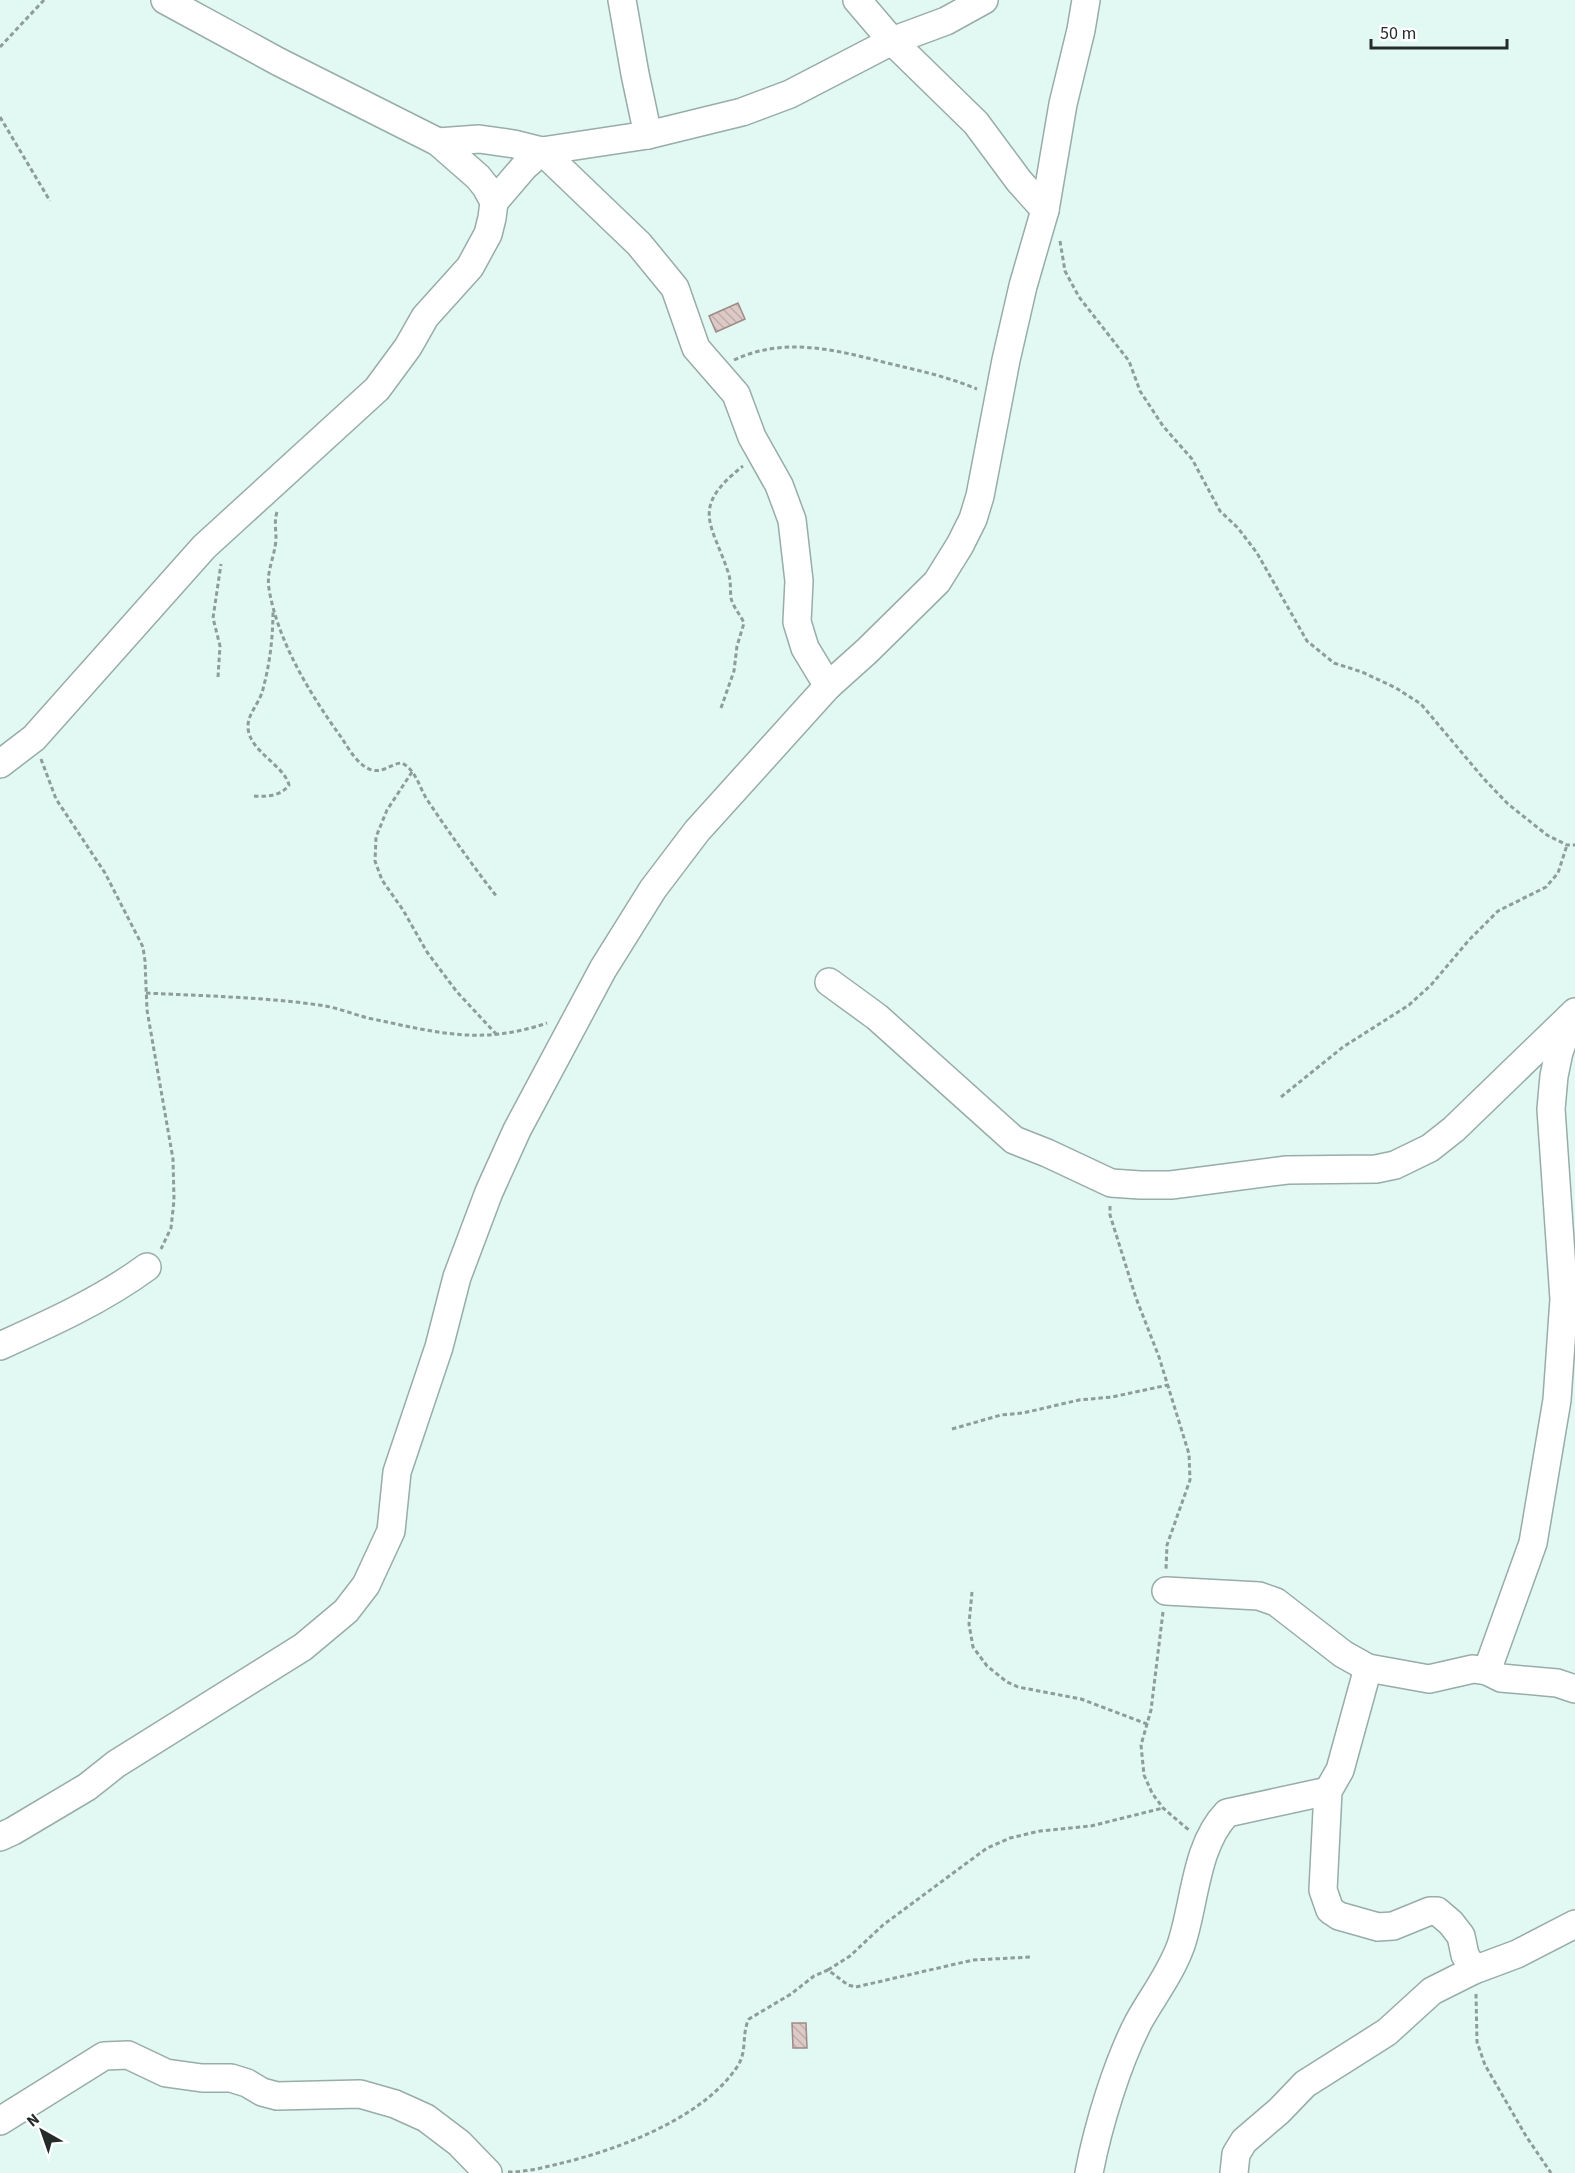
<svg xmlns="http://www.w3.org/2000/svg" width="1575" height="2173" viewBox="0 0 1575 2173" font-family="'Source Sans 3',sans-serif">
  <defs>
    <pattern id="building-back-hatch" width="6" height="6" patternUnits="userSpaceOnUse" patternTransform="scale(1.5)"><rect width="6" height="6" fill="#ddc9c6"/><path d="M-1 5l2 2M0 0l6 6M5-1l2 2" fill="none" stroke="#beadaa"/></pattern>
  </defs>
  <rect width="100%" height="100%" fill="#e2f8f3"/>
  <g fill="url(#building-back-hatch)" stroke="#9d8b88" stroke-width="1.5">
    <path d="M738 303 745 319 716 332 709 316Z"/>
    <path d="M792 2023H806L807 2048H793Z"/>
  </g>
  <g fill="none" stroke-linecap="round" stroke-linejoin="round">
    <defs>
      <g id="minor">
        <path d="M622 0 635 74 648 135"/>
        <path d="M857 0 892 41 976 123 1019 181 1045 210"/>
        <path d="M438 142 479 139 514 144 542 151 639 244 675 288 696 348 736 394 752 437 779 485 792 520 799 581 797 622 805 648 828 686"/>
        <path d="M494 202 524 167 542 151 648 135 742 112 790 94 892 41 946 21 984 0"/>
        <path d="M0 764 34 738 204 547 377 389 408 347 425 317 470 267 488 234 492 218 494 202 486 187 478 177 438 142 279 62 165 0"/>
        <path d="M829 982 877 1017 1014 1140 1047 1153 1111 1183 1140 1185H1171L1287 1170 1376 1169 1395 1165 1430 1148 1454 1129 1575 1012"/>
        <path d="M0 1346C51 1323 102 1300 147 1267"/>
        <path d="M1166 1591 1259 1596 1276 1602 1343 1654 1368 1668 1429 1679 1473 1669 1487 1671 1501 1678 1557 1683 1575 1689"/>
        <path d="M1368 1668 1340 1770 1328 1791 1323 1890 1330 1910 1339 1916 1378 1927 1393 1926 1430 1911H1437L1451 1923 1461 1936 1465 1955 1474 1970"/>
        <path d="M1487 1671 1533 1543 1557 1400 1564 1299 1551 1109 1554 1076 1559 1052 1570 1022"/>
        <path d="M0 1837 13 1831 87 1787 116 1764 303 1647 346 1611 366 1585 391 1531 397 1472 439 1347 457 1277 489 1192 517 1130 603 969 653 889 697 831 828 686 867 651 937 582 960 545 973 519 980 496 1006 360 1023 286 1045 210 1063 104 1081 30 1086 0"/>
        <path d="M0 2121 104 2056 128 2055 166 2073 202 2078H231L247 2083 262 2092 277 2096 360 2094 395 2104 426 2118 459 2143 488 2173"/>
        <path d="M1089 2173C1098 2126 1117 2063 1139 2021 1153 1996 1171 1973 1181 1945 1195 1904 1195 1846 1227 1813L1328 1791"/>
        <path d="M1234 2173 1236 2154 1244 2141 1279 2111 1305 2084 1387 2032 1432 1991 1474 1970 1517 1954 1575 1924"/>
      </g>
    </defs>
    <use href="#minor" stroke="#98aca8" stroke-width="30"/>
    <g stroke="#8d9d99" stroke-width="3" stroke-dasharray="4.5 3" stroke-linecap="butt">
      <path d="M0 47 44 0"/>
      <path d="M0 117 50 201"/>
      <path d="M1060 241 1065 271 1079 297 1129 361 1140 391 1163 426 1192 459 1220 511 1238 528 1257 553 1307 641 1334 663 1362 672 1396 688 1421 704 1484 779 1508 804 1547 835 1567 845H1575"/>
      <path d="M734 360C783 337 833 349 883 362 916 370 946 376 977 389"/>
      <path d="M277 512C274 521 276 530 276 539 275 557 266 570 269 589 278 642 310 694 341 737 349 749 358 766 372 770 384 773 392 763 402 763 417 771 419 788 428 801 450 834 473 866 497 897"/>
      <path d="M218 677 220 646 213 618 221 564"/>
      <path d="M721 708 734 671 737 646 744 623C740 614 733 607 731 598 730 591 731 582 729 575 713 524 688 509 743 466"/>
      <path d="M41 759 56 799 105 873 143 947 145 961 147 1010 173 1159 174 1200 171 1228 161 1249"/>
      <path d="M412 772 387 810 376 837 375 861 382 880 403 910 427 952 457 992 497 1035"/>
      <path d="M254 796C267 797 281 796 289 785 284 765 250 752 248 728 247 714 260 703 263 689 270 663 273 637 273 610"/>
      <path d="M146 993C204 996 262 997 319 1005 336 1007 352 1014 368 1018 435 1032 480 1046 547 1023"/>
      <path d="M1281 1097 1343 1047 1409 1005 1431 985 1469 940 1498 911 1546 887 1558 873 1567 845"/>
      <path d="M1110 1206V1215L1136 1298 1159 1357 1189 1454 1190 1480 1167 1545 1166 1569"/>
      <path d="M952 1429 1001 1415 1023 1413 1079 1400 1112 1397 1168 1385"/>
      <path d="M972 1592 969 1624 973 1647 987 1666 1007 1682 1018 1687 1081 1699 1147 1724"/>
      <path d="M1163 1612 1151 1710 1141 1745 1144 1775 1152 1793 1163 1808 1190 1831"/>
      <path d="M828 1970 850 1956 883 1925 987 1848 1010 1838 1040 1831 1091 1826 1163 1808"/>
      <path d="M1476 1994 1477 2042 1485 2065 1526 2136 1551 2173"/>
      <path d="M508 2172C525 2172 542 2168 558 2164 617 2150 702 2119 737 2067 748 2051 741 2034 749 2019L791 1994 814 1976 828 1970 848 1985 856 1987 973 1960 1032 1957"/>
    </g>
    <use href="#minor" stroke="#fff" stroke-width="27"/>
  </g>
  <g transform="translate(42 2131) rotate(320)" stroke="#ffffff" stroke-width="4.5" paint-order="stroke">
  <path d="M0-4.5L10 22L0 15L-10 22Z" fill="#242c2a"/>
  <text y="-9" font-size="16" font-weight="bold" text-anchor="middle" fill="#242c2a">N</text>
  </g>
  <path d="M1371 39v9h136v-9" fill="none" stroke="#242c2a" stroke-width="3"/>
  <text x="1380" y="39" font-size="18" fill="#242c2a" stroke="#ffffff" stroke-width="4.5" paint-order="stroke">50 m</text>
</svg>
